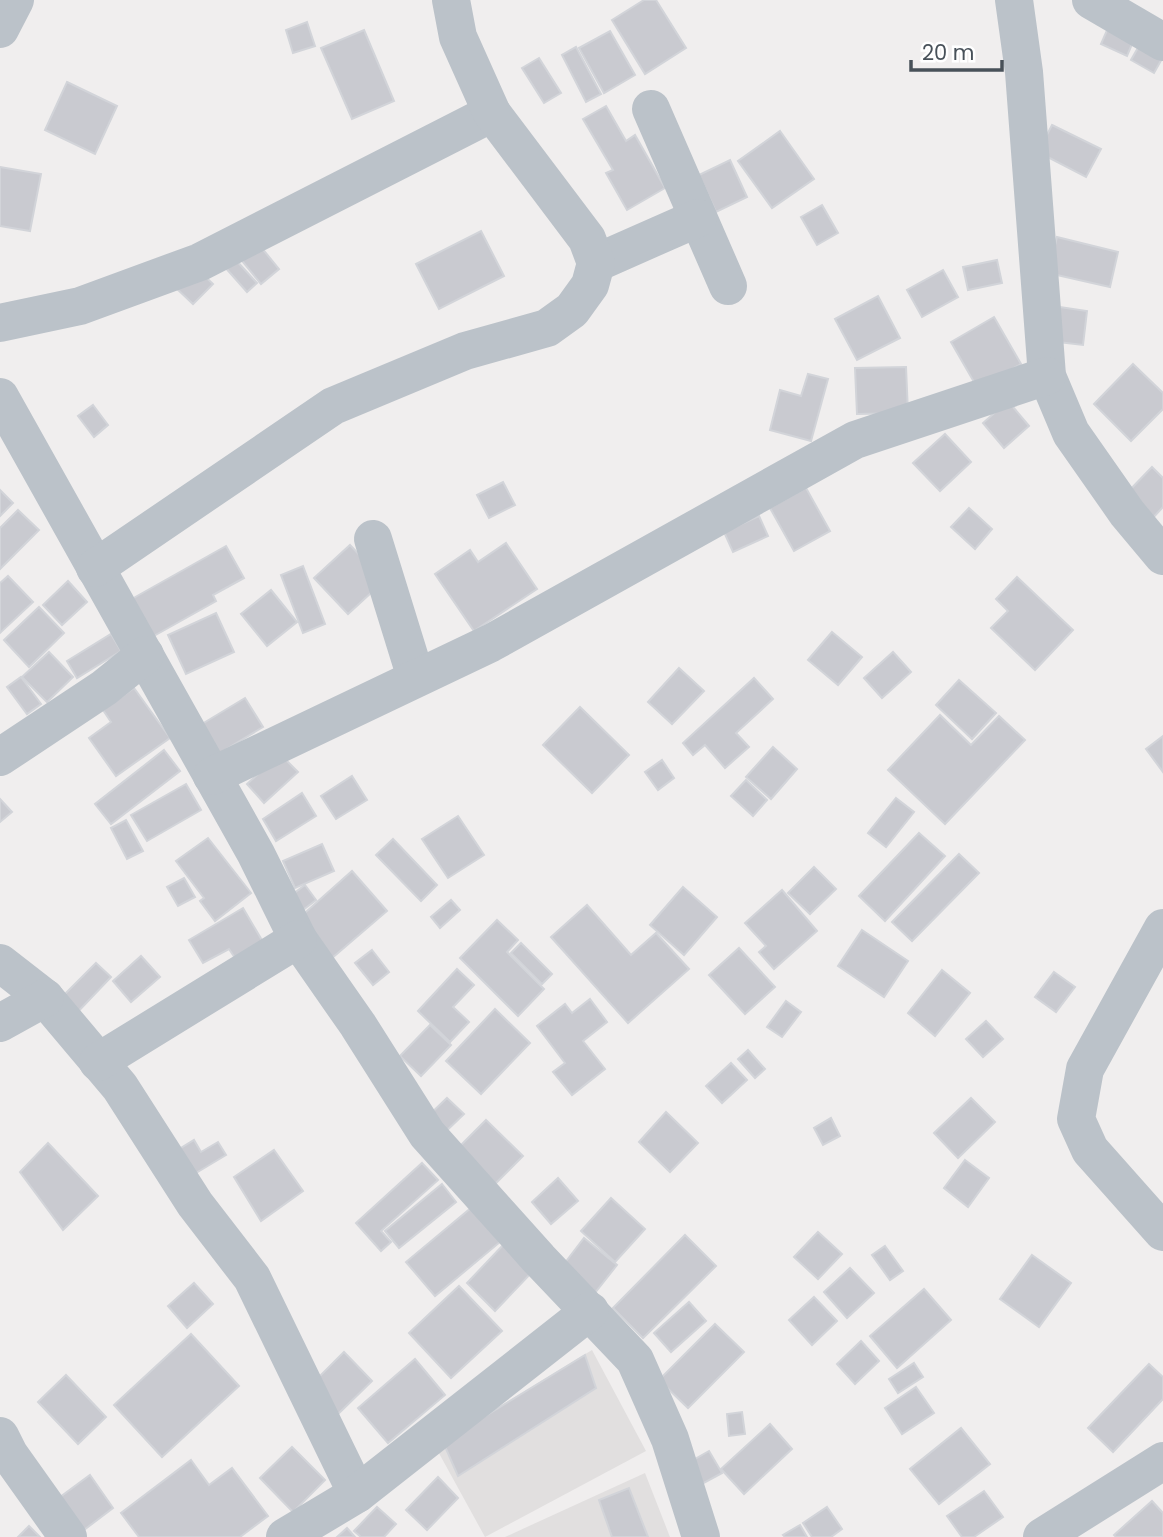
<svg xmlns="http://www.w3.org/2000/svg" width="1163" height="1537" viewBox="0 0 1163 1537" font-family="Poppins,sans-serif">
  <rect width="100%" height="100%" fill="#f0eeee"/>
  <g fill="#e1dfdf">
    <path d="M592 1350 646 1451 485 1537 435 1446Z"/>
    <path d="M645 1473 670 1537H505Z"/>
  </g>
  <g fill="#c9cad0" stroke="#d2d4d9" stroke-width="2">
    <path d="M644 0H656L686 48 645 74 612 20Z"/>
    <path d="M1115 12 1141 23 1127 56 1101 44Z"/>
    <path d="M1154 20 1163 57 1154 73 1131 60Z"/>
    <path d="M307 22 315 46 293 53 286 30Z"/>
    <path d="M364 30 394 101 352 119 321 48Z"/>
    <path d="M610 31 635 75 604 93 579 48Z"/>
    <path d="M576 47 601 94 586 102 562 55Z"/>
    <path d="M539 58 561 93 544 103 522 68Z"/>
    <path d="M67 82 117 106 95 154 45 130Z"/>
    <path d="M606 106 626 141 635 135 665 188 627 210 606 173 613 170 583 119Z"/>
    <path d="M1052 125 1101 149 1086 177 1038 152Z"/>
    <path d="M780 131 814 179 772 208 738 161Z"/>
    <path d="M730 160 747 197 716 212 699 175Z"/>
    <path d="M0 167 41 174 30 231 0 226Z"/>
    <path d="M822 205 838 233 817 245 801 217Z"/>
    <path d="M481 231 504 276 439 309 416 264Z"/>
    <path d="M1057 237 1118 252 1110 287 1048 273Z"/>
    <path d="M256 241 279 269 261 284 238 256Z"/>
    <path d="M234 258 257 283 247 292 224 266Z"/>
    <path d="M997 260 1002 283 968 290 963 267Z"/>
    <path d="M194 266 213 284 193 304 174 286Z"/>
    <path d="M943 270 958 297 922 317 907 290Z"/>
    <path d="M878 296 900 338 857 360 835 319Z"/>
    <path d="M1053 306 1087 311 1083 345 1050 341Z"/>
    <path d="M994 317 1021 364 978 389 951 342Z"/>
    <path d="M1133 364 1163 393V409L1131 441 1094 404Z"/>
    <path d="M906 367 908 413 857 414 855 368Z"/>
    <path d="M808 374 828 379 811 441 770 430 780 390 801 396Z"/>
    <path d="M1008 401 1029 426 1004 448 983 423Z"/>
    <path d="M93 405 108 425 94 437 78 416Z"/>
    <path d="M945 434 971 462 940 491 913 463Z"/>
    <path d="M1152 467 1163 478V507L1149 522 1123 497Z"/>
    <path d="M503 482 515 505 489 518 477 495Z"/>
    <path d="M806 488 830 531 794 551 770 508Z"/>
    <path d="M0 490 13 503 0 516Z"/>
    <path d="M969 508 992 529 975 549 951 527Z"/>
    <path d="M18 510 39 530 0 569V528Z"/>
    <path d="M759 516 768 536 733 552 724 532Z"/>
    <path d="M506 543 537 589 474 631 435 574 470 550 478 562Z"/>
    <path d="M350 545 384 581 348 614 314 578Z"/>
    <path d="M226 546 244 578 213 595 216 601 152 637 130 600Z"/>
    <path d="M303 566 325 624 303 633 281 575Z"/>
    <path d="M8 576 33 602 0 633V583Z"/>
    <path d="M1017 577 1073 630 1035 670 991 628 1008 611 996 599Z"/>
    <path d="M68 581 87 602 62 625 43 605Z"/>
    <path d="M271 590 297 622 267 646 241 614Z"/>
    <path d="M39 607 64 633 29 667 4 640Z"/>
    <path d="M216 613 234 652 186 674 168 635Z"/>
    <path d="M832 632 862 657 838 685 808 660Z"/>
    <path d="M111 634 121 651 77 678 67 661Z"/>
    <path d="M49 652 73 677 47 702 22 677Z"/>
    <path d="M893 652 911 672 882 698 864 678Z"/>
    <path d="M679 668 704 691 672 724 648 702Z"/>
    <path d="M21 677 41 704 27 714 7 687Z"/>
    <path d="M754 678 773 699 736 733 749 747 725 768 705 745 693 755 683 743Z"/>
    <path d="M959 680 996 713 972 739 936 705Z"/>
    <path d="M134 688 170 738 116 776 89 738 111 722 103 710Z"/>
    <path d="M245 698 263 727 215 756 197 727Z"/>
    <path d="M580 707 629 755 592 793 543 745Z"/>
    <path d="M940 715 971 745 999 716 1025 740 945 824 888 770Z"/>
    <path d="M1163 736V772L1146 749Z"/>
    <path d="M773 747 797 769 771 799 746 777Z"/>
    <path d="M164 750 180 771 111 824 95 804Z"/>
    <path d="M280 754 298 772 264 803 247 784Z"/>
    <path d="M662 760 674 778 658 790 645 772Z"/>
    <path d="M352 776 367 800 336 819 321 796Z"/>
    <path d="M746 780 767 800 753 816 731 796Z"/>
    <path d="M186 784 201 810 147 841 131 815Z"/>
    <path d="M302 793 316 816 276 841 263 819Z"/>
    <path d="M896 798 914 812 886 847 868 833Z"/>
    <path d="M0 799 12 812 0 822Z"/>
    <path d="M458 816 484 855 448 878 422 839Z"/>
    <path d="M126 820 143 851 127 859 111 828Z"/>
    <path d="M919 833 945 856 885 921 859 896Z"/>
    <path d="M208 838 251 893 215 921 200 901 204 898 176 861Z"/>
    <path d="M393 839 437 885 421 901 376 855Z"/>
    <path d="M322 844 334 871 295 888 283 861Z"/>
    <path d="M959 854 979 873 912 941 892 922Z"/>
    <path d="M814 867 836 889 810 914 788 893Z"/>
    <path d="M352 871 387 911 332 958 298 919Z"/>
    <path d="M184 878 195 897 178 906 167 887Z"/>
    <path d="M305 885 316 900 295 916 284 901Z"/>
    <path d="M683 887 717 917 684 955 650 925Z"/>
    <path d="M782 890 817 931 774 969 759 952 766 946 745 923Z"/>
    <path d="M451 900 460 910 440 928 431 917Z"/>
    <path d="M587 905 631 955 656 933 689 969 628 1023 551 937Z"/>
    <path d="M243 908 263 942 235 958 229 949 203 963 189 940Z"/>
    <path d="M497 920 518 940 507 952 544 989 518 1016 460 958Z"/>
    <path d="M862 930 908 961 884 997 838 966Z"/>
    <path d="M521 943 552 974 542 984 511 953Z"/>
    <path d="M739 948 775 987 745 1014 709 975Z"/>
    <path d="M372 950 389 972 373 985 355 963Z"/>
    <path d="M141 956 160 977 131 1002 113 981Z"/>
    <path d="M96 963 111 977 72 1018 56 1003Z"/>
    <path d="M457 969 474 985 453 1007 469 1022 450 1042 418 1011Z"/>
    <path d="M942 970 970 993 935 1036 908 1013Z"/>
    <path d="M1054 972 1075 987 1056 1012 1035 997Z"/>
    <path d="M590 999 607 1022 583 1041 605 1069 572 1095 553 1072 565 1063 537 1026 565 1004 572 1013Z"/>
    <path d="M786 1001 801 1012 782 1037 767 1027Z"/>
    <path d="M495 1009 530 1043 481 1094 446 1061Z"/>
    <path d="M986 1021 1003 1039 983 1057 966 1039Z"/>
    <path d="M430 1025 451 1045 421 1076 400 1056Z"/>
    <path d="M748 1050 765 1069 755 1078 738 1059Z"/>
    <path d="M731 1063 747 1080 722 1103 706 1086Z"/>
    <path d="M447 1098 464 1114 441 1136 425 1119Z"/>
    <path d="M971 1098 995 1122 958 1158 934 1133Z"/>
    <path d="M666 1112 698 1143 670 1172 639 1142Z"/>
    <path d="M831 1118 840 1136 823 1145 814 1128Z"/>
    <path d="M486 1120 523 1156 495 1184 459 1147Z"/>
    <path d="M194 1140 201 1152 218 1142 226 1155 186 1179 171 1154Z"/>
    <path d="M48 1143 98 1196 63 1230 20 1172Z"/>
    <path d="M274 1150 303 1191 261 1221 234 1177Z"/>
    <path d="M965 1160 989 1178 968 1207 944 1188Z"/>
    <path d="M422 1163 438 1180 381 1231 391 1242 381 1251 356 1223Z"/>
    <path d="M558 1178 578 1201 551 1224 532 1202Z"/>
    <path d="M442 1184 456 1202 399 1248 385 1231Z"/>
    <path d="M611 1198 645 1229 615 1262 581 1231Z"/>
    <path d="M471 1208 500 1242 435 1296 406 1262Z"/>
    <path d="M818 1232 842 1254 818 1279 794 1257Z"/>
    <path d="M685 1235 716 1266 643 1338 613 1308Z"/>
    <path d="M584 1238 617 1265 594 1294 561 1268Z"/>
    <path d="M506 1242 535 1269 495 1311 467 1283Z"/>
    <path d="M885 1246 903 1271 890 1280 872 1255Z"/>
    <path d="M1032 1255 1071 1283 1039 1327 1000 1299Z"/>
    <path d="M850 1268 874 1293 847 1318 824 1292Z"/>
    <path d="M194 1283 213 1304 187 1328 168 1306Z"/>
    <path d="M459 1286 502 1331 451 1378 409 1333Z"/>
    <path d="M924 1289 951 1320 897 1368 870 1336Z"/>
    <path d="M814 1297 837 1321 812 1345 789 1320Z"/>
    <path d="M689 1302 706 1321 671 1352 654 1333Z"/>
    <path d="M715 1324 744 1352 688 1408 659 1380Z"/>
    <path d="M191 1334 239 1386 162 1457 114 1405Z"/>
    <path d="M861 1341 879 1361 855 1384 837 1364Z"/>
    <path d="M344 1352 372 1381 338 1414 310 1386Z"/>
    <path d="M585 1355 596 1388 458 1476 443 1442Z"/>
    <path d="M415 1359 445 1395 388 1443 358 1408Z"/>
    <path d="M914 1363 923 1377 898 1393 889 1379Z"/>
    <path d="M1149 1364 1163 1377V1399L1113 1452 1088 1428Z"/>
    <path d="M66 1375 106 1417 78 1444 38 1402Z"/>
    <path d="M916 1387 934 1413 902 1434 885 1408Z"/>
    <path d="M742 1412 745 1434 729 1436 727 1414Z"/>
    <path d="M770 1424 792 1449 744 1494 721 1469Z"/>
    <path d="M961 1428 990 1464 939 1504 910 1469Z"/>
    <path d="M292 1447 325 1480 293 1512 260 1478Z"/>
    <path d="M709 1451 722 1473 702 1484 690 1462Z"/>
    <path d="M191 1460 209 1485 232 1468 268 1516 240 1537H139L121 1513Z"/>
    <path d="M90 1475 113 1508 76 1536 52 1503Z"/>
    <path d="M438 1477 458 1498 427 1530 406 1510Z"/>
    <path d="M629 1488 648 1537H612L599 1500Z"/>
    <path d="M984 1491 1003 1517 974 1537H962L947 1516Z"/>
    <path d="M1152 1501 1163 1513V1537H1116L1114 1535Z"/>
    <path d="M377 1507 396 1524 384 1537H361L354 1531Z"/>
    <path d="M827 1507 842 1529 831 1537H812L803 1523Z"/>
    <path d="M800 1525 807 1537H785L783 1535Z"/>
    <path d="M29 1526 40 1537H18Z"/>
    <path d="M347 1528 355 1537H337Z"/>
  </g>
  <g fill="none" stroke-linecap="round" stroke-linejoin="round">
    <g stroke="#bbc2c9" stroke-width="38">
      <path d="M1014 0 1024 72 1047 376 1071 433 1127 513 1163 556"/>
      <path d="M1091 0 1163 42"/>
      <path d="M0 29 15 0"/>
      <path d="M651 109 728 286"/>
      <path d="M596 263 698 218"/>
      <path d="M0 323 80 306 200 262 492 113"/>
      <path d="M0 397 256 854 298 939 358 1025 427 1134 539 1259 635 1360 670 1439 701 1537"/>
      <path d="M373 539 416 678"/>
      <path d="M95 568 333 406 465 351 547 328 572 310 590 285 596 263 587 239 492 113 458 37 451 0"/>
      <path d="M0 757 104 688 145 655"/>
      <path d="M212 776 491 643 855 440 1047 376"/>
      <path d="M1163 928 1085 1069 1076 1119 1090 1150 1163 1232"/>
      <path d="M0 963 45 998 120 1087 195 1204 252 1278 357 1494"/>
      <path d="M0 1023 45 998"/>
      <path d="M98 1062 298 939"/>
      <path d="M0 1436 9 1454 68 1537"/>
      <path d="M285 1537 357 1494 590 1311"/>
      <path d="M1042 1537 1163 1461"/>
    </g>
  </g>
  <path d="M911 60v10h91v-10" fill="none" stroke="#485159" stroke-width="3.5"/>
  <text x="922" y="60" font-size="21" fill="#485159" stroke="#ffffff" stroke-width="5" paint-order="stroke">20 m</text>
</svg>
